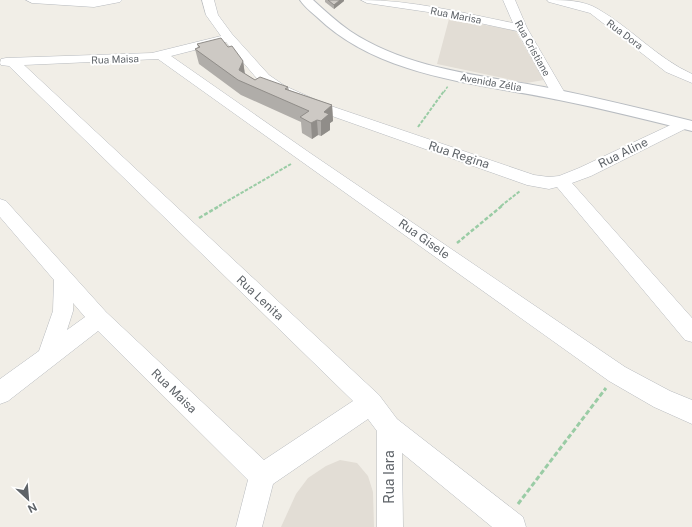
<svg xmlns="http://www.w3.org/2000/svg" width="692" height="527" viewBox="0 0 692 527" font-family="'Public Sans',sans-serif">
  <rect width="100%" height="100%" fill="#f1eee7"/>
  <g fill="#e2ddd5">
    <path d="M449 19 515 30 544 80 526 83 437 64Z"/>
    <path d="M340 460 357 463 368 476 373 492 374 527H281L296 494 308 478 326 466Z"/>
  </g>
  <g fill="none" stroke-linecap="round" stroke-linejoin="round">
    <defs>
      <g id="minor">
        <path d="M26 0H122L120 2 94 7 32 3Z"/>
        <path d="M202 0H214L218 15 232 34 269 75 285 86 325 104 534 175 549 177 559 176 579 168 679 121H689L691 124 689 127 591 176 572 183 692 318V342L685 340 557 187 549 189 527 185 315 110 275 92 259 81 226 42 171 56 310 153 625 367 670 391 692 400V424L654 407 609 381 158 59 24 65 379 395 397 419 523 517 526 527H492L402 453 403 527H377V431L368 419 273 484 262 527H236L248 480 98 331 8 401 0 404V379L39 351 53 311 54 280 0 217V199L6 201 106 312 264 460 353 401 9 66 1 65 0 63 1 59 6 58 152 53 221 36 206 15ZM73 303 85 317 67 330 73 311Z"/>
        <path d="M361 0C413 0 463 13 513 23L503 0H515L527 28 566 95 564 98H554L517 31 428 12 367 3Z"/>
        <path d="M547 0C565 0 583 0 598 9 631 28 657 58 692 74V83L666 72 590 13 549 2Z"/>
      </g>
      <path id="secondary" d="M300 0H313C325 11 337 22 350 31 407 69 479 75 544 87 594 97 643 109 692 121V131C648 120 604 109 559 100 478 83 380 78 317 17 311 12 304 6 300 0Z"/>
    </defs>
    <use href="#minor" stroke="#b7babe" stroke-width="1"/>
    <use href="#secondary" stroke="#b8bcc1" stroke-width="2"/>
    <path stroke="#9acca5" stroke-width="1.5" stroke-dasharray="2.5 1.5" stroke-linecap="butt" d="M444 92 448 86"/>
    <g stroke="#9acca5" stroke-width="2" stroke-dasharray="3.5 1.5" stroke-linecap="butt">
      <path d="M418 127 444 91"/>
      <path d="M219 206 291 164"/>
      <path d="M501 206 520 191"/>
    </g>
    <g stroke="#9acca5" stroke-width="2.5" stroke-dasharray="4 2" stroke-linecap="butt">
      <path d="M199 218 221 205"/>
      <path d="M457 243 503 205"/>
    </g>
    <path stroke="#9acca5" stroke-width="3" stroke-dasharray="5 2.5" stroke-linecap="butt" d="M518 504 606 388"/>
    <use href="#minor" fill="#fff" fill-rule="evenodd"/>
    <use href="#secondary" fill="#fff" fill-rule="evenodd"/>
  </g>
  <g fill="#b0ada9">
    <path d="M325 0H344V1L334 9 325 2Z"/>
    <path d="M197 44 228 47 243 61 245 74 255 80 288 87 289 90 332 105 333 121 330 123V130L321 136 318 135 312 139 302 133 301 122 241 95 199 64 195 49 198 47Z"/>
  </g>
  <g fill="#908d89">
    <path d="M340 0H344V1L334 9V5Z"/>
    <path d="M243 61 245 76 239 70Z"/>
    <path d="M332 105 333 121 330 123V130L321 136V121L324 112Z"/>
    <path d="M317 120 318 135 312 139 311 123Z"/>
  </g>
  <g fill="#cdc9c4" stroke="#908d89">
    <path d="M328 0H340L334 5Z"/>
    <path d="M221 38 228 47 232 46 243 61 239 70 255 80 260 77 288 87 285 89 332 105 324 112 329 114 321 121 317 120 311 123 300 117 309 111 238 80 195 49 200 47 197 44Z"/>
  </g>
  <g text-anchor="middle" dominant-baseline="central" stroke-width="4" stroke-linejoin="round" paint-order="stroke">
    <g font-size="10" fill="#5e6368" stroke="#fff">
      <text transform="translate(456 15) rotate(11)">Rua Marisa</text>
      <text transform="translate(625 34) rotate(37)">Rua Dora</text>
      <text transform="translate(533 48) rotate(61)">Rua Cristiane</text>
      <text transform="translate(115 59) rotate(-2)">Rua Maisa</text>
      <text transform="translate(491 82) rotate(10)">Avenida Zélia</text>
    </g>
    <g font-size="12" fill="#5e6368" stroke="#fff">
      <text transform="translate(623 153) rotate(-26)">Rua Aline</text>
      <text transform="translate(459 155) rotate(18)">Rua Regina</text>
      <text transform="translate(424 239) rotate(35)">Rua Gisele</text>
      <text transform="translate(260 298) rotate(43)">Rua Lenita</text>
      <text transform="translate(174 391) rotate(44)">Rua Maisa</text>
    </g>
    <g font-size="14" fill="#5e6368" stroke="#fff">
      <text transform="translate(389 477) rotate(-90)">Rua Iara</text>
    </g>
  </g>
  <g transform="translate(28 499) rotate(154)" stroke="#ffffff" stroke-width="3" paint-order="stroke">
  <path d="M0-3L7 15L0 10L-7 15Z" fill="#5e6368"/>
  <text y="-6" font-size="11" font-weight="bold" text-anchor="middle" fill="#5e6368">N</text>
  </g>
</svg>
